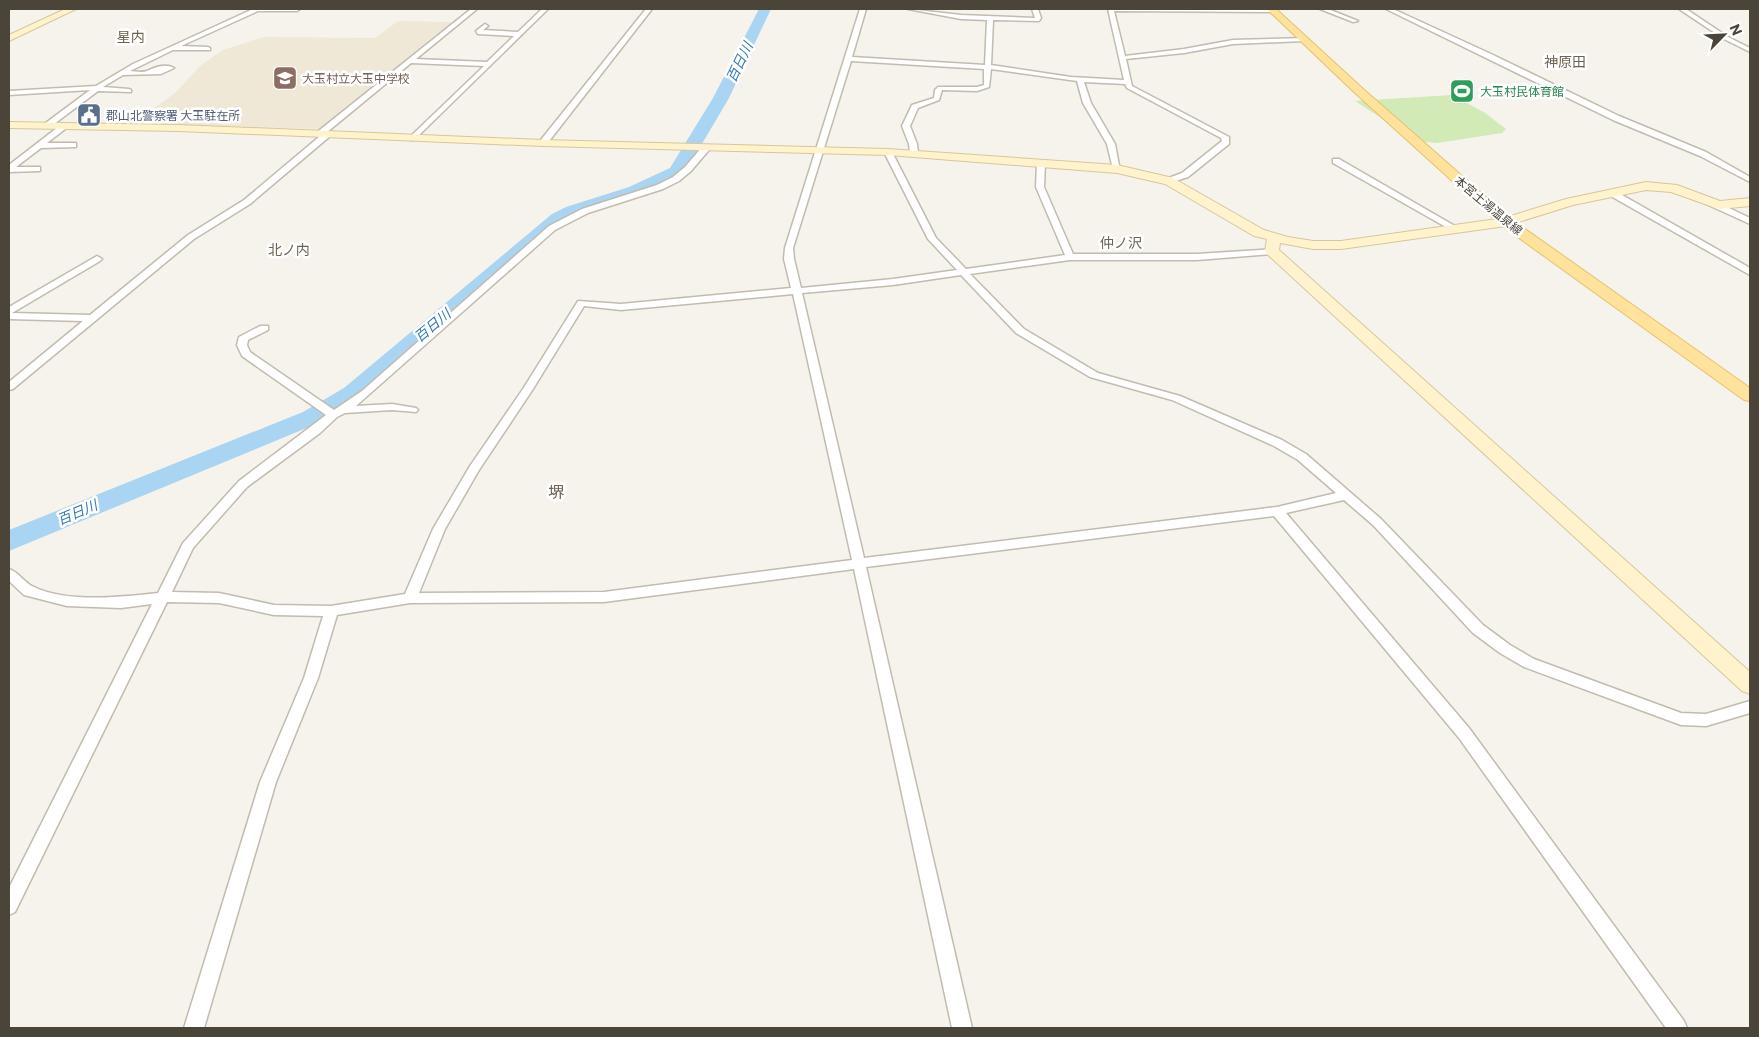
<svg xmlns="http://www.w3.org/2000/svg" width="1759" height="1037" viewBox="0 0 1759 1037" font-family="Commissioner,'Noto Sans JP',sans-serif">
  <rect width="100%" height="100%" fill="#f6f3ec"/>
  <path fill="#efe8d6" d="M398 21 452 22 319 129 133 124 176 92 201 65 223 50 264 37 375 38Z"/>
  <path fill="#d2eab5" d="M1452 95 1485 113 1506 129 1502 133 1437 143 1417 141 1355 101Z"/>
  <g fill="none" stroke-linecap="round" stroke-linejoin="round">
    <path fill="#a9d4f2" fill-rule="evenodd" d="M759 9H771L729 98 683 176 641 195 580 215 566 222 360 398 321 422 9 551V530L303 412 344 388 552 214 566 207 629 187 670 168 713 98Z"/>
    <defs>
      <g id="street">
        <path d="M253 9H300L297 11H258L181 46 208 47 210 48V50H173L130 71C135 71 142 73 147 71 155 67 165 63 174 68L161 74 123 75 103 87 129 89 131 90V92L98 91 50 127 43 125 90 90 9 95V91L96 86 133 64Z"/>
        <path d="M471 9H477L416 59 487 62 514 36 478 34 476 31 485 24 488 26 483 30 518 32 542 9H548L414 140H411V136L484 66 411 63 326 133 330 135 329 137 250 204 194 239 13 389 9 390V382L83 321 9 319V307L97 256 102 259 100 261 12 313 90 315 188 235 244 200 319 137 315 135 316 133Z"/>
        <path d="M646 9H652L546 145H540V141Z"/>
        <path d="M860 9H866L852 57 985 65 987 20 961 19 908 9 961 15 1035 18 1032 9H1038L1041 18 1039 21 993 20 991 65 1071 77 1124 80 1108 9 1275 10 1272 12 1114 11 1125 56 1184 49 1233 40 1305 38 1303 41 1233 44 1184 53 1126 59 1132 86 1229 137V144L1188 177 1169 183H1166V179L1182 173 1222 141 1221 138 1127 88 1125 84 1084 82 1091 103 1115 144 1120 171 1113 169 1107 144 1083 103 1077 81 991 69 989 87 977 91 942 90 939 100 918 108 910 126 917 144 918 153 914 155 910 153 909 144 902 126 912 105 934 98 935 90 938 87H977L984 85V69L851 61 793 248 794 259 801 288 893 279 957 270 928 239 884 152 888 150 892 152 936 238 966 269 1065 255 1036 187 1037 163 1041 161 1045 163 1044 187 1073 254H1197L1275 249V253L1272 254 1197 260H1070L970 274 1024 329 1098 373 1180 396 1282 440 1306 454 1381 519 1483 625 1510 645 1534 659 1681 713 1706 714 1750 701V713L1706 726 1681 725 1524 667 1500 653 1473 633 1373 525 1344 500 1286 513 1469 728 1684 1021 1687 1028H1666L1459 738 1274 516 866 567 972 1028H952L854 569 604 602 410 603 337 615 318 678 276 782 204 1028H184L260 782 304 678 323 616 274 615 219 603 167 602 15 912 9 915V888L152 604 121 608 67 606 24 595 9 581V569C19 572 24 583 34 587 66 603 124 597 158 593L183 543 239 481 326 415 242 356 237 345 239 337 260 326H268V330L248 340 247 345 250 352 334 410 362 391 549 226 582 209 657 185 673 177 685 167 703 146H709V150L691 171 679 181 663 189 588 213 555 230 356 406 392 404 416 408 418 410 416 412 392 410 345 413 337 417 320 433 247 487 193 548 172 592 219 593 274 605 331 606 405 594 433 529 470 466 523 389 578 301 621 304 791 288 784 259 785 248ZM961 275 1016 333 1090 377 1172 400 1274 446 1298 460 1336 493 1277 507 864 558 802 293 893 285ZM793 294 852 560 604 592 419 593 445 529 479 470 533 389 584 306 621 310Z"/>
        <path d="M1320 9H1328L1358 21 1353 22Z"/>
        <path d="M1386 9H1393L1491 54 1619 116 1706 152 1750 177V182L1700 156 1613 120Z"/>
        <path d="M1679 9H1686L1728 37 1750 48V52L1724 39Z"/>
        <path d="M62 124 69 126 47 143H76V147L41 148 16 167H40V171L9 172V165Z"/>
        <path d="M1333 159H1339L1460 229 1453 231 1333 163Z"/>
        <path d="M1609 191H1615L1750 268V275L1609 195Z"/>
        <path d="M1704 199H1710L1750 218V224L1704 203Z"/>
      </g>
      <g id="secondary">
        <path d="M65 9H76L9 41V35Z"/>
        <path d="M9 122 178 125 543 140 888 149 1117 165 1173 178 1264 230 1288 237 1313 241H1341L1504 218 1566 199 1646 182 1677 185 1720 201 1750 198V206L1719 209 1671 192 1646 190 1573 205 1506 226 1341 249H1313L1280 243 1279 250 1750 672V694L1742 691 1267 254 1265 251 1267 239 1254 236 1165 184 1117 173 888 155 543 146 178 131 9 128Z"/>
      </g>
      <path id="primary" d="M1267 9H1276L1362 88 1511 219 1750 388V401L1744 400 1501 225 1354 92Z"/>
    </defs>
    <use href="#street" stroke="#c2bbae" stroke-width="3"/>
    <use href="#secondary" stroke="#d6c79b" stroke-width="2"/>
    <use href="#primary" stroke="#e6c16a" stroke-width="2"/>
    <use href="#street" fill="#fff" fill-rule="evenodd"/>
    <use href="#secondary" fill="#fff3cd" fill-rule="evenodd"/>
    <use href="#primary" fill="#ffe39c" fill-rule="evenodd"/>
  </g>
  <defs>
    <symbol id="school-square" viewBox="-11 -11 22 22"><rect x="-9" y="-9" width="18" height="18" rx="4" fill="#8d6e63" stroke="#fff"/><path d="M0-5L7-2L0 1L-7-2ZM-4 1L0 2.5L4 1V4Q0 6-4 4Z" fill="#fff"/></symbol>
    <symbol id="stadium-square" viewBox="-11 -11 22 22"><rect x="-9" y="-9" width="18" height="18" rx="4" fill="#2e9e5b" stroke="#fff"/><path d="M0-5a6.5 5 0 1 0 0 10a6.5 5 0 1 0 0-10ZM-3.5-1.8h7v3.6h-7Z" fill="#fff"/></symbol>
    <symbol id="civic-square" viewBox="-11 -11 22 22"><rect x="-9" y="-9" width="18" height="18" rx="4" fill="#5c6f8a" stroke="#fff"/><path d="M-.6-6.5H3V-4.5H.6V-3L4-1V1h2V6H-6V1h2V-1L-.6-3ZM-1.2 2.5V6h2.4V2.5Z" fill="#fff"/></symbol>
  </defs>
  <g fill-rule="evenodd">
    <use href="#school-square" x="271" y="64" width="28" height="28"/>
    <use href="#stadium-square" x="1448" y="77" width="28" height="28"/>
    <use href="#civic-square" x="75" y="101" width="28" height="28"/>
  </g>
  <g text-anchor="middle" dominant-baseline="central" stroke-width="5" stroke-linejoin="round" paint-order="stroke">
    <g font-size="12" fill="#785e54" stroke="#fff" text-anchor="start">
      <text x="302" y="78">大玉村立大玉中学校</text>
    </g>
    <g font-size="12" fill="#27864d" stroke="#fff" text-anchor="start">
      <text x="1480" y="91">大玉村民体育館</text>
    </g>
    <g font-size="12" fill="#4e5e75" stroke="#fff" text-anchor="start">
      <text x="106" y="115">郡山北警察署 大玉駐在所</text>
    </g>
    <g font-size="12" fill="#4b4439" stroke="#fff">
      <text transform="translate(1489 205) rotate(40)">本宮土湯温泉線</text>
    </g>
    <g font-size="14" fill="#6e6250" stroke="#fff">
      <text x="131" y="36">星内</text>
      <text x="1565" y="61">神原田</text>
      <text x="1121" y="242">仲ノ沢</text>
      <text x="289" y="249">北ノ内</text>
    </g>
    <g font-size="14" font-style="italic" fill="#2e7ab2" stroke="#fff">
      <text transform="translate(739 62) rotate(-64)">百日川</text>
      <text transform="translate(432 325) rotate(-40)">百日川</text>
      <text transform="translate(77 512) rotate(-23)">百日川</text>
    </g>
    <g font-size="16" fill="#6e6250" stroke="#fff">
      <text x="556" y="491">堺</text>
    </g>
  </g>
  <rect width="1759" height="1037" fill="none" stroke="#4b4439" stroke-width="20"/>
  <g transform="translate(1724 35) rotate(66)" stroke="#ffffff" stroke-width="4" paint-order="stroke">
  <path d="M0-4L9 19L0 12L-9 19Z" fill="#4b4439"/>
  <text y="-8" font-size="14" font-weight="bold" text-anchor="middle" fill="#4b4439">N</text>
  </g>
</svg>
